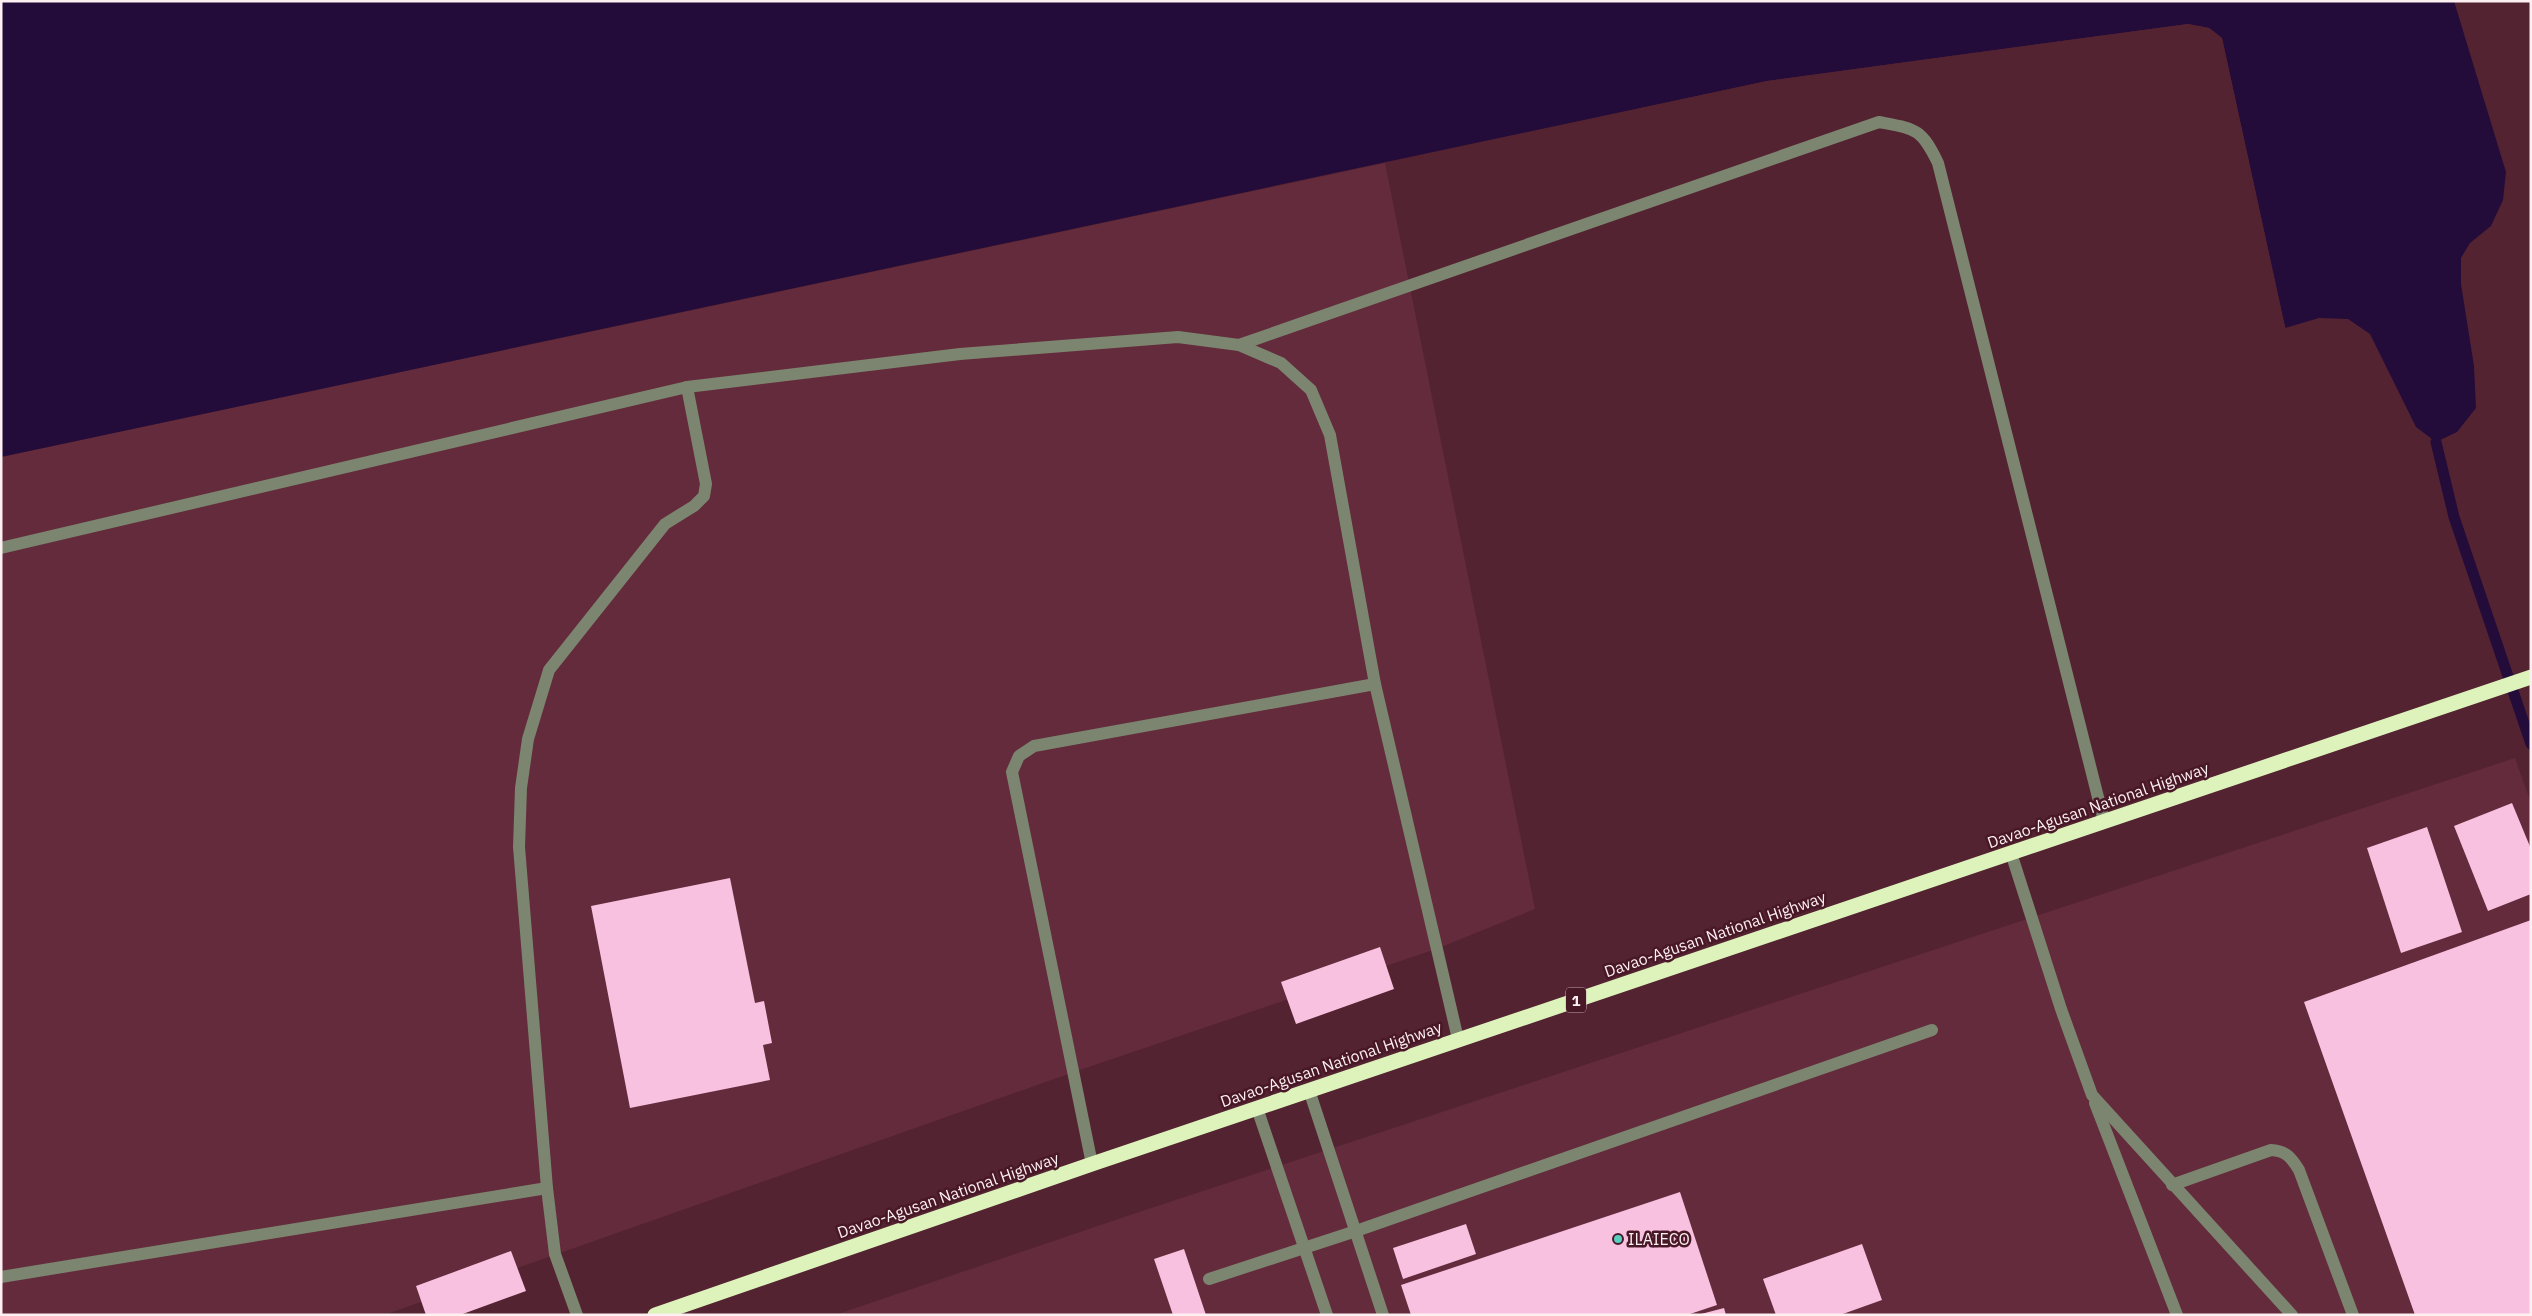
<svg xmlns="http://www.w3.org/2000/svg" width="2532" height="1316" viewBox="0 0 2532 1316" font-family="'IBM Plex Sans',sans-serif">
  <rect width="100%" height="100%" fill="#542331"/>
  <g fill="#632b3b">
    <path d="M1385 163 1535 909 1436 949 1074 1072 384 1315H1V457Z"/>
    <path d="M2515 758 2531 803V1315H835L1136 1213Z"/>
  </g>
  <path fill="#240c3a" d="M1 1H2454L2506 172 2503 200 2491 226 2470 243 2461 258V284L2474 366 2476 408 2457 432 2436 442 2416 427 2370 334 2348 319 2319 318 2285 328 2222 38 2209 28 2188 24 1767 81 1 457Z"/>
  <path fill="#542331" d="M2188 24 2209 28 2222 38 2286 331 2282 329 2220 40 2208 30 2188 27 1768 83 1386 165 1385 163 1767 81Z"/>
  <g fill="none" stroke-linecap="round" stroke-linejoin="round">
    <path stroke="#240c3a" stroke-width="11" d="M2436 442 2454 517 2531 744"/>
  </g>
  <g fill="#f9c1e0">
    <path d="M2512 803 2531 849V894L2488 911 2454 826Z"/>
    <path d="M2427 827 2462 932 2401 953 2367 848Z"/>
    <path d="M730 878 755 1003 764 1001 772 1043 763 1045 770 1080 630 1108 591 906Z"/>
    <path d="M2531 920V1315H2415L2304 1002Z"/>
    <path d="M1380 947 1394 989 1296 1024 1281 982Z"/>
    <path d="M1680 1192 1717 1305 1687 1315H1411L1401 1285Z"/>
    <path d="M1466 1224 1476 1254 1403 1279 1393 1248Z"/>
    <path d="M1862 1244 1882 1300 1840 1315H1776L1763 1279Z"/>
    <path d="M1184 1249 1206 1315H1173L1154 1259Z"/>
    <path d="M511 1251 526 1291 460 1315H426L416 1286Z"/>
    <path d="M1724 1308 1726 1315H1701V1314Z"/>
  </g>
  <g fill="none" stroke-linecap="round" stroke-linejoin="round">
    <g stroke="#7c856f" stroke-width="12">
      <path d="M1239 345 1879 122C1916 129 1921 128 1938 163L2104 821"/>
      <path d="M1 548 687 387 960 354 1178 337 1239 345 1281 363 1311 390 1330 435 1375 684 1458 1039"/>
      <path d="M2011 853 2061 1009 2092 1095 2292 1315"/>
      <path d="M1309 1090 1383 1315"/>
      <path d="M2095 1103 2177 1315"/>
      <path d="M1257 1108 1327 1315"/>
      <path d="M1092 1164 1012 772 1019 756 1034 746 1375 684"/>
      <path d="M2172 1185 2271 1150C2286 1151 2291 1157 2299 1170L2353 1315"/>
      <path d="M1 1277 547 1188"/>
      <path d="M1209 1279 1356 1231 1932 1030"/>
      <path d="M577 1315 555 1254 547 1188 519 847 521 788 528 739 549 670 665 524 694 506 704 496 706 484 687 387"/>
    </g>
    <path stroke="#def3bc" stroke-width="15" d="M655 1315 1092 1164 2531 677"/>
  </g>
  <circle fill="#58cec0" stroke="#491827" stroke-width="2" cx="1618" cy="1239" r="5"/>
  <g text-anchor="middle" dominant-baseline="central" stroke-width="5" stroke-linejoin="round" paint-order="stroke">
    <rect fill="#491827" stroke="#c7afb5" stroke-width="1" x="1566" y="987.5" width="20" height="25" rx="4"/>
    <g font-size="15" font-weight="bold" fill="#fdf0f2">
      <text x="1576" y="1000">1</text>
    </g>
    <g font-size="16" fill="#fdf0f2" stroke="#491827">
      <text transform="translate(2098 805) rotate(-19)">Davao-Agusan National Highway</text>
      <text transform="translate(1715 934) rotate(-19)">Davao-Agusan National Highway</text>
      <text transform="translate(1331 1064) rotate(-19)">Davao-Agusan National Highway</text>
      <text transform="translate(948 1195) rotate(-19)">Davao-Agusan National Highway</text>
    </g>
    <g font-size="16" fill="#fdf0f2" stroke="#491827" text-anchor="start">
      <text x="1628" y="1239">ILAIECO</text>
    </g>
  </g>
  <rect width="2532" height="1316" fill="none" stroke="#fdf0f2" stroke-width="5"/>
</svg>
